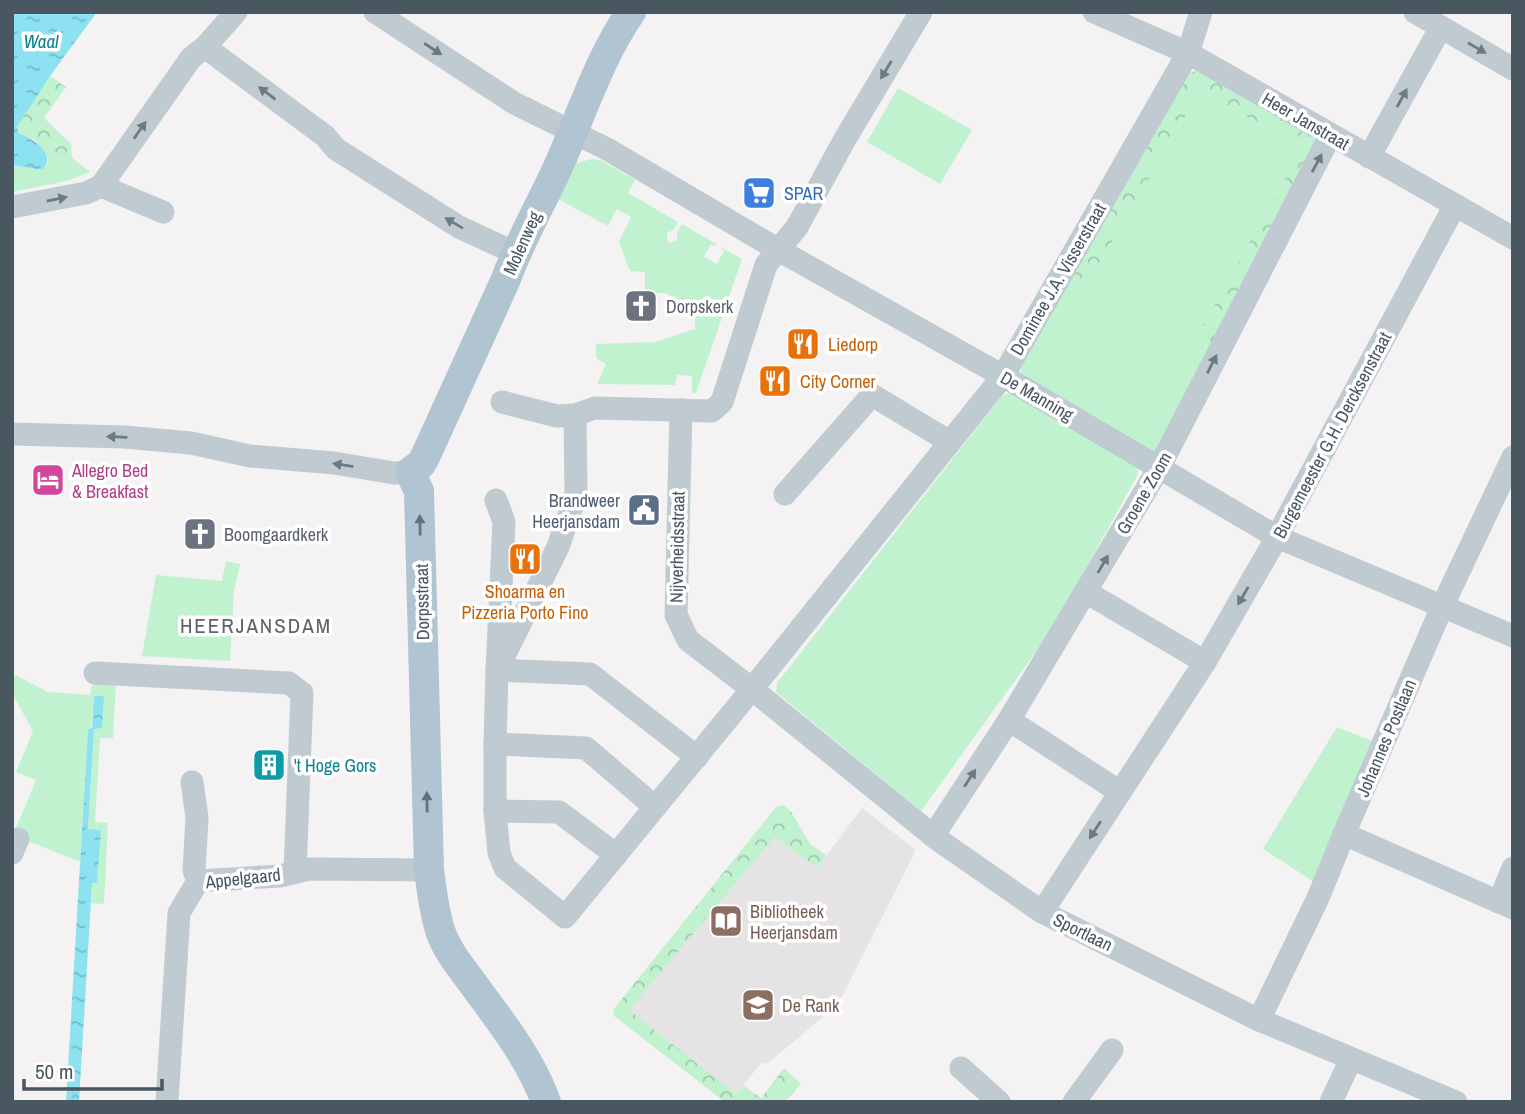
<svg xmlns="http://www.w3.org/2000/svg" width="1525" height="1114" viewBox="0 0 1525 1114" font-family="'Archivo Narrow',sans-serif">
  <defs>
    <pattern id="forest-crowns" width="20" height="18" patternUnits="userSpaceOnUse" patternTransform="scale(1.75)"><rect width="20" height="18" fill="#c1f2d0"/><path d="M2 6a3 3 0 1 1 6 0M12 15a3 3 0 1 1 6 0" fill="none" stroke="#9fc7ac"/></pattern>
    <pattern id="water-ripples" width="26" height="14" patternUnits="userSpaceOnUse" patternTransform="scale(1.75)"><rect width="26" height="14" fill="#8ce2f0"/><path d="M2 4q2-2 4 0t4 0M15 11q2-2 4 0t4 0" fill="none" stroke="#74bac6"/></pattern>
  </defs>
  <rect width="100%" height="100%" fill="#f4f2f2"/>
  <path fill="#e5e3e4" d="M862 808 916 850 838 1004 767 1064 762 1062 736 1094 628 1010 775 837 817 868Z"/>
  <g fill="#c1f2d0">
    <path d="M898 88 972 130 940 184 867 142Z"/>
    <path d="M1207 95 1300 146V152L1191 347 1211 354 1156 455 1021 376 1020 364 1069 277 1086 286 1196 98Z"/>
    <path d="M72 158 90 172 67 181 12 192V165L41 170 46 165 48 159Z"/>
    <path d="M592 159 600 160 635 180 628 193 678 222 673 230 667 233V241L671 243 677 240V233L682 224 716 244V246L711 244 704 257 717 264 724 251 720 247 742 259 696 393H692V376L677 375 675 385 597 384 606 364 596 358V344L655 342 695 329V307L665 293H645V272L630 271 619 242 631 217 617 209 608 226 558 199 576 163Z"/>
    <path d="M1010 393 1137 465 1138 474 1053 628 921 811 776 692 777 683 1002 396Z"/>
    <path d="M226 561 240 564 234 591 230 661 142 656 156 575 222 581Z"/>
    <path d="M15 675 48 692 90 695 93 680 116 682 113 738H100L95 822 108 823 104 904 91 903 92 883H97L100 830 88 829 94 728H102L94 696 91 728 88 729 80 862 13 835 36 780 16 772 33 731 12 693V676Z"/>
    <path d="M1337 727 1375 742 1317 884 1263 849Z"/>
  </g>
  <g fill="url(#forest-crowns)">
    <path d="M1197 71 1321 141 1211 354 1191 347 1300 152 1299 146 1207 95 1196 98 1086 287 1069 277 1185 73Z"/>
    <path d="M50 76 66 87 44 118 71 144 72 158 48 159 36 141 19 133 16 127Z"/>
    <path d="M784 805 791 812 811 845 826 855 817 868 775 837 629 1010 736 1094 743 1085 761 1098 784 1068 801 1084 785 1102H725L614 1016 613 1010 776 807Z"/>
  </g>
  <g fill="url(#water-ripples)">
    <path d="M12 12H97L50 76 17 127 19 133C33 139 58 154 42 170L12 165Z"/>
    <path d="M94 696H104L102 728 94 729 88 829 101 830 97 883H92L79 1102H66L88 729 92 728Z"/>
  </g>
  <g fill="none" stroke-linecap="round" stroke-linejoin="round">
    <g stroke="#c0cad1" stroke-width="23">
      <path d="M375 12 514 103 607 149 777 249 1003 376 1277 537 1513 636"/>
      <path d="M1094 12 1188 53 1513 238"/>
      <path d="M1201 12 1188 53 1003 376 752 689 937 839 1042 912 1259 1020 1456 1102"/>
      <path d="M1415 12 1513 69"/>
      <path d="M205 47 325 136 336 149 459 227 515 253"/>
      <path d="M1369 157 1441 27"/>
      <path d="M101 186 163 212"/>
      <path d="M12 207 86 193 101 186 191 58 205 47 236 12"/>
      <path d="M502 402 557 416 575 415 595 408 712 411 722 402 766 265 797 227 845 139 921 12"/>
      <path d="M575 415 576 495 558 547 497 670 495 744V811L499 853 505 868 565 917 752 689 688 640 676 615 681 410"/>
      <path d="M12 434 124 437 191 443 250 456 334 463 394 473 410 472"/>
      <path d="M785 494 872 395 950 442"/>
      <path d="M496 500 504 522 497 670 590 674 697 757"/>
      <path d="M1086 592 1205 662"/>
      <path d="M95 673 289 683 302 693 295 872"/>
      <path d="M1009 720 1120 792"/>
      <path d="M495 744 586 748 655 807"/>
      <path d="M192 782 197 818 194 870 198 881"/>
      <path d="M495 811 559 812 616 855"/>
      <path d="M1344 834 1513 908"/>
      <path d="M933 836 1009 720 1159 468 1330 136"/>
      <path d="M12 853 18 839"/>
      <path d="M1499 902 1513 868"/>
      <path d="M1042 912 1205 662 1277 537 1455 205"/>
      <path d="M1259 1020 1318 898 1344 834 1442 607 1513 457"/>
      <path d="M961 1068 999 1102"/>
      <path d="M167 1102 179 913 198 881 280 876 309 869 429 870"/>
      <path d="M1074 1102 1112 1050"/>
      <path d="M1331 1102 1351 1059"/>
    </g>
    <path stroke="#b1c4d1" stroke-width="30" d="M546 1102C531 1061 505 1027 479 992 466 973 449 955 441 933 434 913 432 891 429 870L419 491 410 472 421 464 425 457 506 279C520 240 541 204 558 167 581 116 599 58 631 12"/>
  </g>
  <defs><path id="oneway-solid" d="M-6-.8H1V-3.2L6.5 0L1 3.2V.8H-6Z" transform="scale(1.75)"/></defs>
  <g fill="#6d7a82">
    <use href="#oneway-solid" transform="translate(1477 48) rotate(30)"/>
    <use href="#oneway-solid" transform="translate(433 49) rotate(33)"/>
    <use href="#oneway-solid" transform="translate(886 70) rotate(121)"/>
    <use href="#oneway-solid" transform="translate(267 93) rotate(-143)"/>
    <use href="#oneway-solid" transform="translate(1402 98) rotate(-61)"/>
    <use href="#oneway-solid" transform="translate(140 130) rotate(-55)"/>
    <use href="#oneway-solid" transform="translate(1317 163) rotate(-62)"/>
    <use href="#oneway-solid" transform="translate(57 199) rotate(-11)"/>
    <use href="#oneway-solid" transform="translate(454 223) rotate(-149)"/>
    <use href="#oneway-solid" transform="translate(1212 364) rotate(-63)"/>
    <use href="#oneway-solid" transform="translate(117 437) rotate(-178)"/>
    <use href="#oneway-solid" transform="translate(343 465) rotate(-171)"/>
    <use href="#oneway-solid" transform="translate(1103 564) rotate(-60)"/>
    <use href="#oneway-solid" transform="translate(1243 596) rotate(120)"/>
    <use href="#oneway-solid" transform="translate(970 778) rotate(-57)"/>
    <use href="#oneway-solid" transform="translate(1095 830) rotate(123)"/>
  </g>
  <g fill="#63727c">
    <use href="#oneway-solid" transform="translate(420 525) rotate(-91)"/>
    <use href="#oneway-solid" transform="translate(427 802) rotate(-91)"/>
  </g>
  <defs>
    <symbol id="supermarket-square" viewBox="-11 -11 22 22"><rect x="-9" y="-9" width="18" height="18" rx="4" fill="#3f7fe0" stroke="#fff"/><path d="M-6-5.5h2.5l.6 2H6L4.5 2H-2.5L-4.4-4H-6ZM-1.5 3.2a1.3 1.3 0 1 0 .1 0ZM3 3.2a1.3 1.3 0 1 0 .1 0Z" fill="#fff"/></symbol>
    <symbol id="church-square" viewBox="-11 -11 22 22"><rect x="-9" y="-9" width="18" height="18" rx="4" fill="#6b7280" stroke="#fff"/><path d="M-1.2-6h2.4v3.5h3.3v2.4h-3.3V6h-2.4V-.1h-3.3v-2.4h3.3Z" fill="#fff"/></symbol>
    <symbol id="restaurant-square" viewBox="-11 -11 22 22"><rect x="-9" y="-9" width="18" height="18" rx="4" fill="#e8710a" stroke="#fff"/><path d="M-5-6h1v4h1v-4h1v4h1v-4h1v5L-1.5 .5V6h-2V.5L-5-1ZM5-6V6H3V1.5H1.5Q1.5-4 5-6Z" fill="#fff"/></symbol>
    <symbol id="hotel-square" viewBox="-11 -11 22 22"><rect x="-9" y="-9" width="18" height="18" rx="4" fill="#d1479c" stroke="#fff"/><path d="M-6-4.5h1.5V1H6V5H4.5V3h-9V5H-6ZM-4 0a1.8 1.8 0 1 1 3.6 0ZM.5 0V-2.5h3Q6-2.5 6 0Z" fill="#fff"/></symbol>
    <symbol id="civic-square" viewBox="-11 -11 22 22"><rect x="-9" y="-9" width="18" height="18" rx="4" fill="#5c6f8a" stroke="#fff"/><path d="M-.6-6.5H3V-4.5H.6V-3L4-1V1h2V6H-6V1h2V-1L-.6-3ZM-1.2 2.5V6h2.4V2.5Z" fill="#fff"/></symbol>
    <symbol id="building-square" viewBox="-11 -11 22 22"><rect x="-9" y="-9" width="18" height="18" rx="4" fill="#0f9aa8" stroke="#fff"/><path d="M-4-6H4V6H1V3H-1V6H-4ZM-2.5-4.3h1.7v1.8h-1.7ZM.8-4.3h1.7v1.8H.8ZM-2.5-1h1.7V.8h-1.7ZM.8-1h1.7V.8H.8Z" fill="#fff"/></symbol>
    <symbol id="library-square" viewBox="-11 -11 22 22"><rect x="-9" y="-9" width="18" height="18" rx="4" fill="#8d6e63" stroke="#fff"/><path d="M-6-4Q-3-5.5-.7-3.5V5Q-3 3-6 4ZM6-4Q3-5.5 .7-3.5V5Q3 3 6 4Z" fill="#fff"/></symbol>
    <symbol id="school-square" viewBox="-11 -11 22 22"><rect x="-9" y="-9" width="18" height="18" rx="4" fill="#8d6e63" stroke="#fff"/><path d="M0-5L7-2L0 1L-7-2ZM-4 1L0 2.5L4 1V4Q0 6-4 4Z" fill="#fff"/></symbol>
  </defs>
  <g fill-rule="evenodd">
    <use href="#supermarket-square" x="740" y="174" width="38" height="38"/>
    <use href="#church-square" x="622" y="287" width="38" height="38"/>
    <use href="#restaurant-square" x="784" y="325" width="38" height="38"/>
    <use href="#restaurant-square" x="756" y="362" width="38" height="38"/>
    <use href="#hotel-square" x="29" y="461" width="38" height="38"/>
    <use href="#civic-square" x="625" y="491" width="38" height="38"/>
    <use href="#church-square" x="181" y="515" width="38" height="38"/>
    <use href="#restaurant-square" x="506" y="540" width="38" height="38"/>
    <use href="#building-square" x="250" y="746" width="38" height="38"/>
    <use href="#library-square" x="707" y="902" width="38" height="38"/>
    <use href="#school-square" x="739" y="986" width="38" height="38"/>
  </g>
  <g text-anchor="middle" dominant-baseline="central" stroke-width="7" stroke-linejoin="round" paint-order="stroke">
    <g font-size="18" fill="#495760" stroke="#fff">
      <text transform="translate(1306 121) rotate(30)">Heer Janstraat</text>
      <text transform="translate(522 243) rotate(-66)">Molenweg</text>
      <text transform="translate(1058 279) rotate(-60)">Dominee J.A. Visserstraat</text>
      <text transform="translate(1037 396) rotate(30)">De Manning</text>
      <text transform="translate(1332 435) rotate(-62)">Burgemeester G.H. Dercksenstraat</text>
      <text transform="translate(1144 493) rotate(-60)">Groene Zoom</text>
      <text transform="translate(677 547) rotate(-89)">Nijverheidsstraat</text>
      <text transform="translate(422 602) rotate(-91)">Dorpsstraat</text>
      <text transform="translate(1386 738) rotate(-67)">Johannes Postlaan</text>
      <text transform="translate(243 878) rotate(-6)">Appelgaard</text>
      <text transform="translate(1083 932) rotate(26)">Sportlaan</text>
    </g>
    <g font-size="18" fill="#366cbe" stroke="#fff" text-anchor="start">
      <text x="784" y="193">SPAR</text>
    </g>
    <g font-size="18" fill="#5b616d" stroke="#fff" text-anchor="start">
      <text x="666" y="306">Dorpskerk</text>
      <text x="224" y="534">Boomgaardkerk</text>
    </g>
    <g font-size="18" fill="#c56008" stroke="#fff" text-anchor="start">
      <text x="828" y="344">Liedorp</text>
      <text x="800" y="381">City Corner</text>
      <text x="525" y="591" text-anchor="middle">Shoarma en<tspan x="525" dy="21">Pizzeria Porto Fino</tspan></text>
    </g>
    <g font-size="18" fill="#b23c85" stroke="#fff" text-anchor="start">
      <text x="72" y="470">Allegro Bed<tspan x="72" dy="21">&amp; Breakfast</tspan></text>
    </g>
    <g font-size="18" fill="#4e5e75" stroke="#fff" text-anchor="end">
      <text x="620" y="500">Brandweer<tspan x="620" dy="21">Heerjansdam</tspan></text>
    </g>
    <g font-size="18" fill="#0d838f" stroke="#fff" text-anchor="start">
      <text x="294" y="765">'t Hoge Gors</text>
    </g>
    <g font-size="18" fill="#785e54" stroke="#fff" text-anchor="start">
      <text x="750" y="911">Bibliotheek<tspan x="750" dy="21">Heerjansdam</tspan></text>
      <text x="782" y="1005">De Rank</text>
    </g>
    <g font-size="19" font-style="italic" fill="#098194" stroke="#fff">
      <text x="41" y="41">Waal</text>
    </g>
    <g font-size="21" letter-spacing="2" fill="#5e6367" stroke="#fff">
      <text x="256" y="625">HEERJANSDAM</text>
    </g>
  </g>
  <rect width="1525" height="1114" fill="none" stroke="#495760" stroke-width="28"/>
  <path d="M24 1079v10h138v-10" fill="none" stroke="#495760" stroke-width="3.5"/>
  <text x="35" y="1079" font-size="21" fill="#495760" stroke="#ffffff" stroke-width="5" paint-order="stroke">50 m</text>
</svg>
